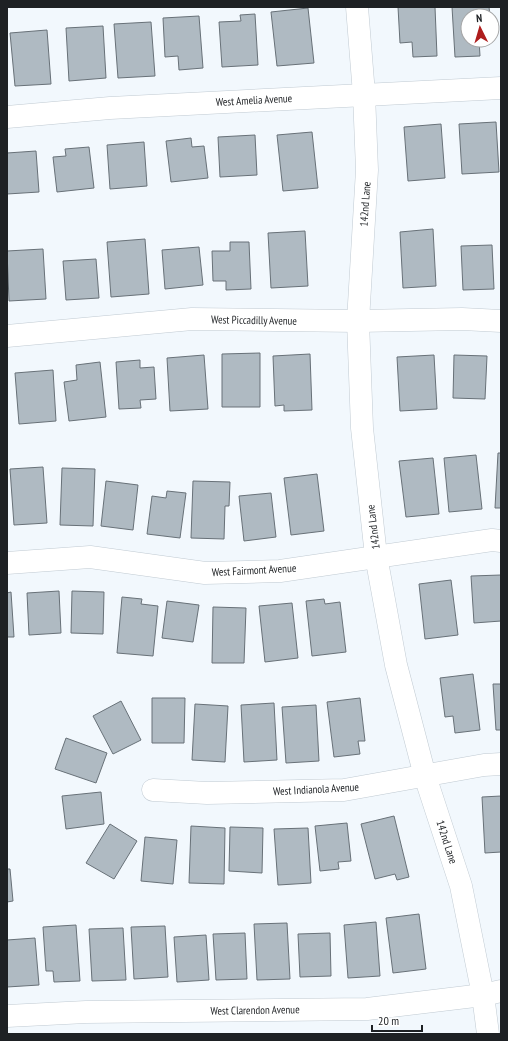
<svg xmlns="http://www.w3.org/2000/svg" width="508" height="1041" viewBox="0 0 508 1041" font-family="'PT Sans Narrow',sans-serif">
  <rect width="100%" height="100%" fill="#f2f8fd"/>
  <g fill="#afbac2" stroke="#687178">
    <path d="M398 7H435L437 56 413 57 412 42 400 43Z"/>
    <path d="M452 7H489L490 16H468V40H479L480 56 455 57Z"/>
    <path d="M308 8 314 63 277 66 271 12Z"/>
    <path d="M255 14 258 65 222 67 219 22 241 21 240 15Z"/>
    <path d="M199 16 203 68 179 70 178 56 165 57 163 18Z"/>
    <path d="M151 22 155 76 118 78 114 24Z"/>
    <path d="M103 26 106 78 69 81 66 28Z"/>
    <path d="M47 30 51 84 15 86 10 33Z"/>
    <path d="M496 122 499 172 462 174 459 124Z"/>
    <path d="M441 124 445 178 408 181 404 127Z"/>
    <path d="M312 132 318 188 283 191 277 135Z"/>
    <path d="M255 135 257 175 220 177 218 137Z"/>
    <path d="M191 138 192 147 204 146 208 178 171 182 166 141Z"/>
    <path d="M144 142 147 186 110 189 107 145Z"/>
    <path d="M89 147 94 188 57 192 53 157 66 156 65 149Z"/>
    <path d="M36 151 39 192 7 194V153Z"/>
    <path d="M433 229 436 286 403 288 400 232Z"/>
    <path d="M305 231 308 286 271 288 268 233Z"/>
    <path d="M145 239 149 294 111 297 107 242Z"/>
    <path d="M230 242H249L251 289 226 290V281H213L212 251H230Z"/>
    <path d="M492 245 494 289 463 290 461 246Z"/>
    <path d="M199 247 203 285 165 289 162 250Z"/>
    <path d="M43 249 46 299 9 301 7 251Z"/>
    <path d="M96 259 99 298 66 300 63 261Z"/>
    <path d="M260 353V407H222V354Z"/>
    <path d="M310 354 312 410 284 411V405L275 406 273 356Z"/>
    <path d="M204 355 208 409 170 411 167 358Z"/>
    <path d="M434 355 437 409 400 411 397 357Z"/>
    <path d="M454 355 487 356 485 399 453 398Z"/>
    <path d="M140 360V368L154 367 156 399 140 400 141 408 119 409 116 362Z"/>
    <path d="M100 362 106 417 69 421 64 382 77 380 76 365Z"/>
    <path d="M53 370 56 421 19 424 15 373Z"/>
    <path d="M498 453H501V508H495Z"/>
    <path d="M476 455 482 509 449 512 444 458Z"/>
    <path d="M433 458 439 514 406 517 399 461Z"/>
    <path d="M43 467 47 523 14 525 10 469Z"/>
    <path d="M62 468 95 469 93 526 60 525Z"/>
    <path d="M317 474 324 531 291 535 284 478Z"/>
    <path d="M106 481 138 485 133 530 101 526Z"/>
    <path d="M193 481 230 482 229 506H225L224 539 191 538Z"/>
    <path d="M167 491 186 493 180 538 147 534 152 496 166 498Z"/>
    <path d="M271 493 276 537 244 541 239 496Z"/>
    <path d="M501 575V621L474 623 471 576Z"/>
    <path d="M451 580 458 635 425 639 419 584Z"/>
    <path d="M59 591 61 633 29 635 27 593Z"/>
    <path d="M72 591 104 592 103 634 71 633Z"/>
    <path d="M11 592 14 637H7V593Z"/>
    <path d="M122 597 142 599 141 604 158 606 153 656 117 653Z"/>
    <path d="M324 599 325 604 340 602 346 652 312 656 306 601Z"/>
    <path d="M167 601 199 605 193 642 162 638Z"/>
    <path d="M292 603 298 658 265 662 259 606Z"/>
    <path d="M213 607 246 608 244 663H212Z"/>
    <path d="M473 674 480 730 455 733 453 716 445 717 440 678Z"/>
    <path d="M493 684H501V730H496Z"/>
    <path d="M152 698H185L184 743H152Z"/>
    <path d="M360 698 365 741H358L360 754 334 757 327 702Z"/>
    <path d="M121 701 141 740 113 754 93 716Z"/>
    <path d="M274 703 277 760 244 762 241 705Z"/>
    <path d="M195 704 228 706 225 762 192 760Z"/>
    <path d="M316 705 319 761 286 763 282 707Z"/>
    <path d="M66 738 107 753 96 783 55 769Z"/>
    <path d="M101 792 104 824 66 829 62 796Z"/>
    <path d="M501 796V852L485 853 482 797Z"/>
    <path d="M394 816 409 877 397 880 395 874 375 879 361 824Z"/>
    <path d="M347 823 351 861 338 862 339 869 320 871 315 826Z"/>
    <path d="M110 824 137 841 114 879 86 863Z"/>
    <path d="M191 826 225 828 224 884 189 883Z"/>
    <path d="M230 827 263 828 262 873 229 871Z"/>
    <path d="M308 828 311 883 278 885 274 829Z"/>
    <path d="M145 837 177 840 173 884 141 881Z"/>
    <path d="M7 869H10L13 901 7 902Z"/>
    <path d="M419 914 426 969 393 973 386 918Z"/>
    <path d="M376 922 380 976 348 978 344 925Z"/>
    <path d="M287 923 290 979 257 980 254 924Z"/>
    <path d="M76 925 80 981 54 982 53 971H46L43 927Z"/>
    <path d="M165 926 168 977 134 979 131 927Z"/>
    <path d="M123 928 126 980 92 981 89 929Z"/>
    <path d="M245 933 247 979 216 980 213 934Z"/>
    <path d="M330 933 331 976 300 977 298 934Z"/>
    <path d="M206 935 209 980 177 982 174 937Z"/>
    <path d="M35 938 39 985 7 987V940Z"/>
  </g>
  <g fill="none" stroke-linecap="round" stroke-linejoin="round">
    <defs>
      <g id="minor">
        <path d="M357 7 364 94 367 170 358 321 362 428 376 556 396 665 425 776 461 886 483 995 488 1034"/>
        <path d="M7 117 110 108 501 88"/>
        <path d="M7 336 192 319 358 321 462 319 501 321"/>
        <path d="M7 563 90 557 205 573 280 571 492 540 501 541"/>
        <path d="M153 790 207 793 344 790 484 765 501 764"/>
        <path d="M7 1016 86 1012 367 1009 483 995 501 991"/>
      </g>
    </defs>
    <use href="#minor" stroke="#c0cad2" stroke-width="23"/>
    <use href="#minor" stroke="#fff" stroke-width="22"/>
  </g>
  <g text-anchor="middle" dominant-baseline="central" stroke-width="3.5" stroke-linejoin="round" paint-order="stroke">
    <g font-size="11" fill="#1e2124" stroke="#fff">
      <text transform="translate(254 100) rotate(-3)">West Amelia Avenue</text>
      <text transform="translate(365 204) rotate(-86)">142nd Lane</text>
      <text transform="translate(254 320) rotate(1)">West Piccadilly Avenue</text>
      <text transform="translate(373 527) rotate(-97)">142nd Lane</text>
      <text transform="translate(254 570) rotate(-3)">West Fairmont Avenue</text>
      <text transform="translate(316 789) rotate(-3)">West Indianola Avenue</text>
      <text transform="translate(447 842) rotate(72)">142nd Lane</text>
      <text transform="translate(255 1010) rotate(-1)">West Clarendon Avenue</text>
    </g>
  </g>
  <rect width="508" height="1041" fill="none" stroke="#1e2124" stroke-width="16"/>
  <g transform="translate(480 28) rotate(355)"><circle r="19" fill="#ffffff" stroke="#a5a6a7"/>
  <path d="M0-3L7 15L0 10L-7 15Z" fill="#ae1d1d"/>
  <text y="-6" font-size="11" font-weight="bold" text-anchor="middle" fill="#1e2124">N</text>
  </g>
  <path d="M372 1025v6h50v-6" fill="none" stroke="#1e2124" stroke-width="2"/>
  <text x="378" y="1025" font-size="12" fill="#1e2124" stroke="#ffffff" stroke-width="3" paint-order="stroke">20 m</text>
</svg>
